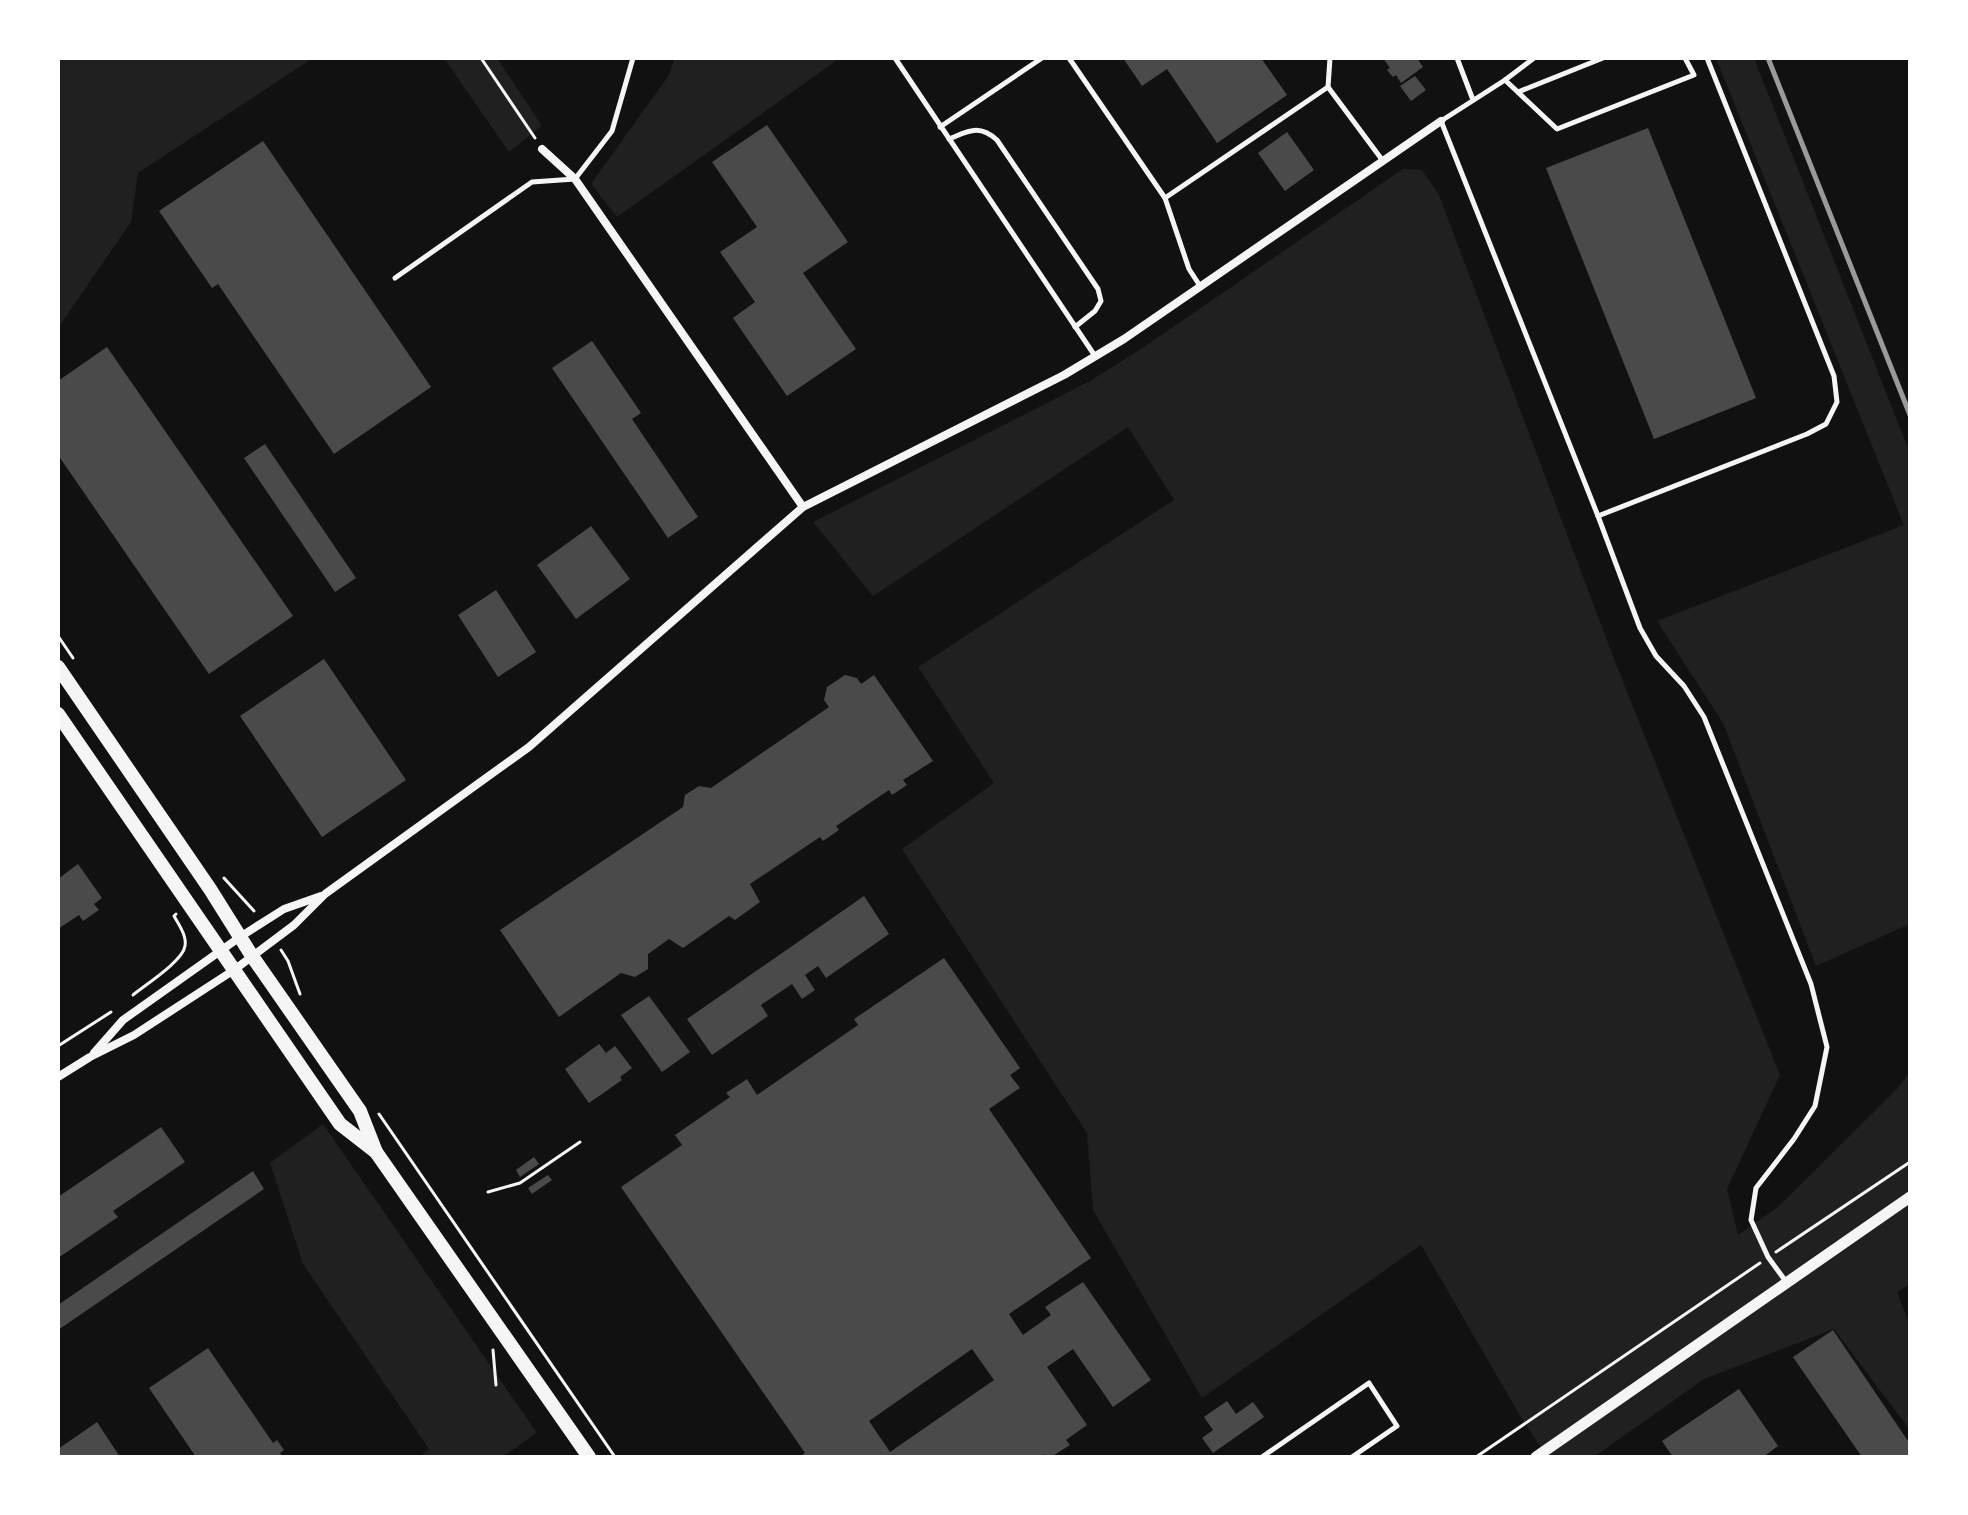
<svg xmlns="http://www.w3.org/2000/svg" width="1968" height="1515" viewBox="0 0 1968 1515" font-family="'DejaVu Sans',sans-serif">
  <rect width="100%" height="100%" fill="#111"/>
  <g fill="#202020">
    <path d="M58 58H313L138 173 131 222 58 328Z"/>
    <path d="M444 58H497L542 126 509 152Z"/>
    <path d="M675 58H840L617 217 591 184 669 75Z"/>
    <path d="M1716 58H1754L1910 453V924L1816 966 1723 723 1657 621 1904 525Z"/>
    <path d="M1403 169 1422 170 1439 195 1616 664 1780 1075 1727 1189 1738 1235 1778 1207 1897 1089 1910 1072V1284L1897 1292 1910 1327V1430L1834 1329 1704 1379 1594 1457H1547L1522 1419 1421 1245 1202 1398 1093 1210 1087 1133 902 849 994 783 918 667 1174 500 1128 427 873 596 813 522 1090 381 1141 349Z"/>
    <path d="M323 1124 537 1433 502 1457H418L429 1449 303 1264 270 1163Z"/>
  </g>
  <g fill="#4a4a4a" fill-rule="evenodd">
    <path d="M1123 58H1261L1287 95 1217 143 1167 69 1142 86Z"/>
    <path d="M1383 58H1417L1423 67 1401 83 1396 75 1393 77 1387 70 1390 68Z"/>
    <path d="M1415 76 1426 90 1411 101 1400 86Z"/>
    <path d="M767 125 848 242 803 273 856 349 787 396 733 318 755 302 720 252 757 227 712 162Z"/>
    <path d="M1648 128 1756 398 1654 439 1546 168Z"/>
    <path d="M1287 132 1314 170 1285 191 1258 153Z"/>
    <path d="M263 141 431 387 334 454 218 284 212 288 159 211Z"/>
    <path d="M592 341 641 413 632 419 698 517 668 538 552 368Z"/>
    <path d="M107 347 293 616 209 674 58 455V381Z"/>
    <path d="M265 444 356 578 335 592 244 458Z"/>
    <path d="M591 526 630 579 576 619 537 565Z"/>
    <path d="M496 590 536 652 498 677 458 615Z"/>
    <path d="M324 659 406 780 322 837 240 716Z"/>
    <path d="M845 675 857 678 861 684 874 675 933 761 903 780 907 785 892 795 889 790 836 826 839 830 823 841 820 837 750 884 760 902 735 920 729 916 683 948 669 939 648 954V969L635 977 621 973 559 1017 500 930 683 807 685 795 699 786 711 788 829 707 824 700 827 687Z"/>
    <path d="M78 864 102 898 94 904 99 910 83 921 79 915 58 929V879Z"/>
    <path d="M864 896 889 934 826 978 818 966 805 975 815 990 802 999 792 984 761 1005 768 1016 712 1055 687 1019Z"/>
    <path d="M944 958 1020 1068 1010 1075 1020 1088 989 1109 1091 1258 1009 1314 1023 1335 1051 1315 1045 1307 1083 1282 1151 1380 1113 1407 1073 1349 1047 1367 1087 1425 1066 1440 1070 1445 1051 1457H1046L1044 1454 1041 1457H800L805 1453 621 1187 682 1145 675 1135 730 1097 726 1093 747 1079 757 1095 858 1025 854 1019ZM972 1349 994 1380 890 1452 869 1421Z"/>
    <path d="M649 996 690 1052 662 1072 621 1015Z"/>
    <path d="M599 1044 606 1053 615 1046 632 1068 620 1077 622 1080 589 1103 565 1069Z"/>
    <path d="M161 1127 185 1162 113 1211 118 1217 58 1258V1197Z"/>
    <path d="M534 1157 539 1164 520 1177 516 1170Z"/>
    <path d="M253 1171 264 1189 58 1330V1305Z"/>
    <path d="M548 1175 552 1180 532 1194 528 1188Z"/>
    <path d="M1833 1330 1910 1444V1457H1862L1793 1357Z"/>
    <path d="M208 1348 273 1443 277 1440 284 1450 280 1453 283 1457H196L149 1388Z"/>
    <path d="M1739 1389 1778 1446 1763 1457H1673L1662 1441Z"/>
    <path d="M1227 1401 1236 1414 1253 1402 1264 1417 1213 1453 1202 1438 1213 1430 1204 1417Z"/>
    <path d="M97 1422 120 1457H58V1449Z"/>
  </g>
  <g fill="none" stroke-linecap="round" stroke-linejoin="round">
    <g stroke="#f5f5f5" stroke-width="3">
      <path d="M481 58 535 138"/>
      <path d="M58 636 73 658"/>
      <path d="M224 878 254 911"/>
      <path d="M281 950 288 961 300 994"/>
      <path d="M133 995C145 985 183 961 185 946 187 936 179 925 174 916L176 914"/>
      <path d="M58 1046 111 1012"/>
      <path d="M379 1114 615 1457"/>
      <path d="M488 1192 520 1183 580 1142"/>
      <path d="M1776 1252 1910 1162"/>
      <path d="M493 1350 496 1385"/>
      <path d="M1476 1457 1760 1263"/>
    </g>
    <g stroke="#f5f5f5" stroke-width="5">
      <path d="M895 58 1095 356"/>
      <path d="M1069 58 1165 198 1328 87"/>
      <path d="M1330 58 1328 87 1383 161"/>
      <path d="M1457 58 1473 100"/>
      <path d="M1534 58 1505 80 1441 121 1598 516 1640 628 1656 656 1684 686 1704 717 1811 984 1827 1047 1815 1106 1794 1139 1756 1188 1751 1220 1768 1257 1787 1283"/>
      <path d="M1505 80 1557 129 1694 75 1685 58"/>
      <path d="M1518 92 1603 58"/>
      <path d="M940 127 1042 58"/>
      <path d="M949 139C969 131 979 124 997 140L1098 289 1101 301 1095 311 1075 327"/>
      <path d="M1165 198 1189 269 1200 286"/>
      <path d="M395 278 532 182 575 179 612 131 633 58"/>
      <path d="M1598 516 1807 434 1826 424 1837 402 1834 376 1707 58"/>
      <path d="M1262 1457 1369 1383 1397 1426 1352 1457"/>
    </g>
    <g stroke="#f5f5f5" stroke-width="8">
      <path d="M542 149 575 179 803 507"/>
      <path d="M94 1053 123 1020 240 937 284 909 321 896"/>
      <path d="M58 1077 90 1057 134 1035 234 970 294 925 325 894 529 747 803 507 1064 375 1124 339 1441 121"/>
    </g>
    <path stroke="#f5f5f5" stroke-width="11" d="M1536 1457 1910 1197"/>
    <g stroke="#f5f5f5" stroke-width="14">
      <path d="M58 667 210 889 252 956 360 1111 376 1152 589 1457"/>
      <path d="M58 714 340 1124 376 1152"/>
    </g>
    <path stroke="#9a9a9a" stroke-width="5" d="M1768 58 1910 415"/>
  </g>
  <rect width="1968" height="1515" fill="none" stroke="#ffffff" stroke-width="120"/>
</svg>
